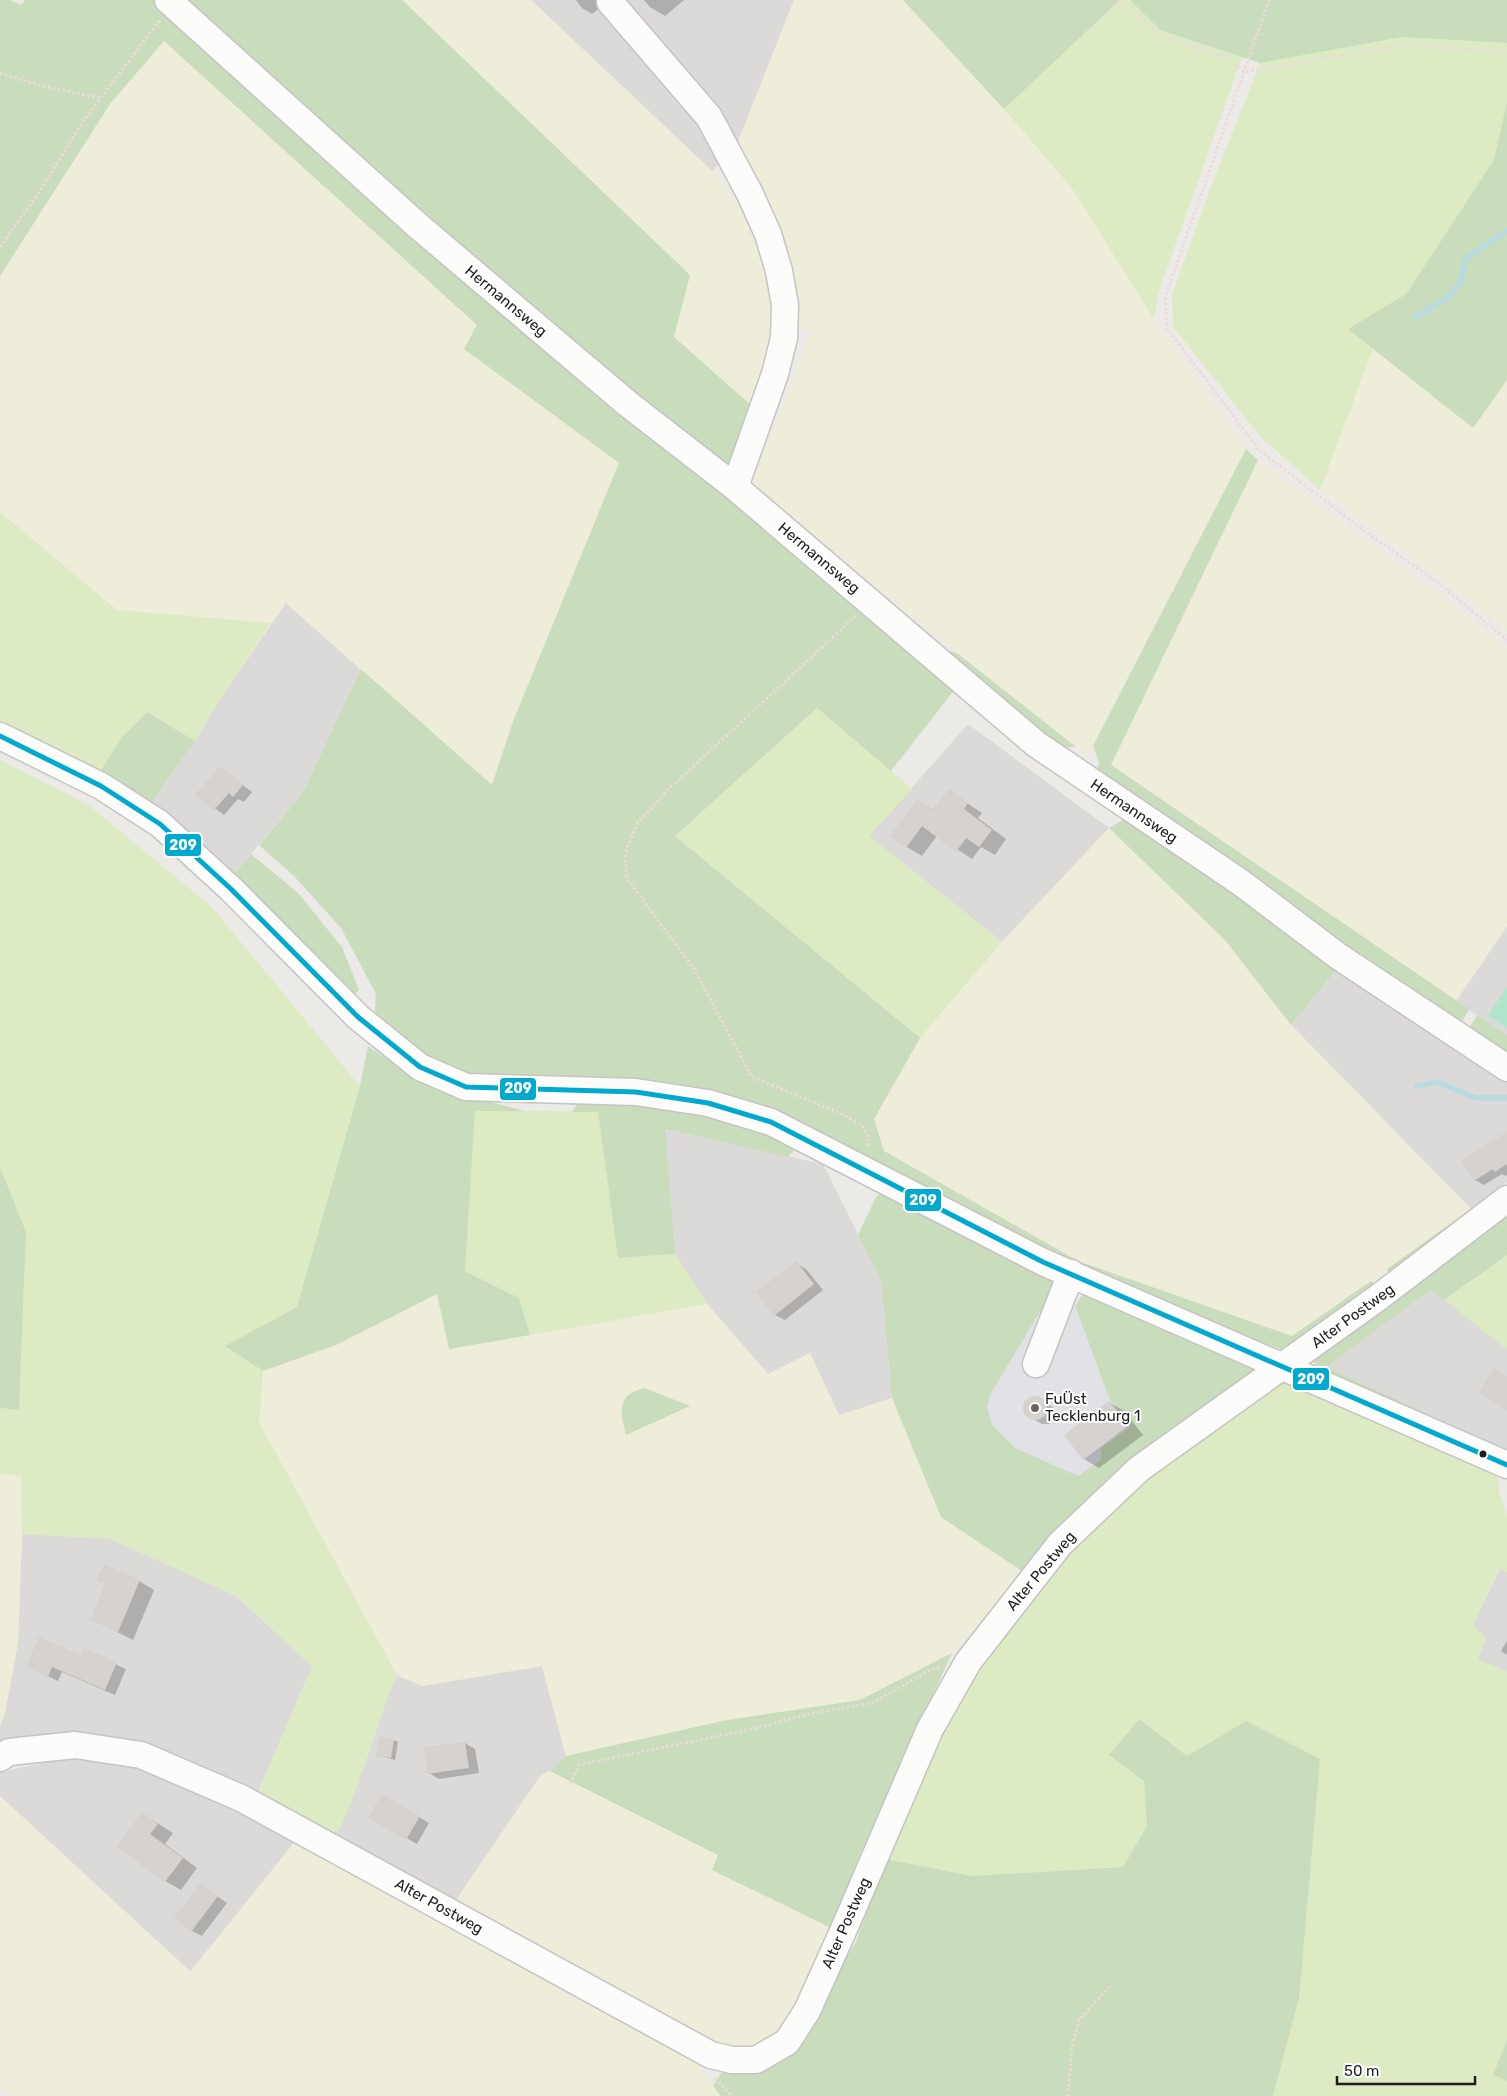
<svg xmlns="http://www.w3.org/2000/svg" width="1507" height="2096" viewBox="0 0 1507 2096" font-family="Rubik,sans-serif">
  <rect width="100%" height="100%" fill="#eceae7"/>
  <g fill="#dbdad8">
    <path d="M531 0H794L736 147 712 171Z"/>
    <path d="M286 603 361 669 302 794 230 878 149 806 195 741 220 699Z"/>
    <path d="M968 724 1109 828 1002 942 869 836Z"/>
    <path d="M1507 926V1035L1456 1001Z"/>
    <path d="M1340 965 1507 1078V1182L1471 1209 1291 1025Z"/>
    <path d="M664 1129 823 1164 881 1280 892 1398 839 1416 810 1353 768 1374 707 1304 675 1254Z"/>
    <path d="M1431 1289 1507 1349V1452L1327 1367Z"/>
    <path d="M22 1534 110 1538 236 1596 312 1666 256 1797 144 1749 0 1745V1726L5 1713 18 1642Z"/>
    <path d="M1500 1569 1507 1572V1672L1477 1659 1473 1624Z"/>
    <path d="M542 1666 566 1756 550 1771 541 1775 452 1906 324 1835 397 1675 422 1686Z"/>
    <path d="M67 1758 104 1759 140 1764 297 1839 191 1972 0 1796V1772Z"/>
  </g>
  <g fill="#eeedd9" fill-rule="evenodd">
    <path d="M402 0H531L712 171 738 205 757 243 771 285 774 329 753 407 674 337 690 275Z"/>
    <path d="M794 0H903L1004 109 1071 186 1154 319 1246 449 1087 756 957 653 752 484 811 332 799 327 800 303 791 264 778 226 736 147Z"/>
    <path d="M164 40 477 325 465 349 619 463 514 719 491 786 286 603 271 623 117 610 0 512V276L110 104Z"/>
    <path d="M1373 349 1473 427 1507 380V632L1473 603 1320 490Z"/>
    <path d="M1258 460 1448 600 1507 648V926L1456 1001 1111 765Z"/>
    <path d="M1109 828 1225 940 1291 1025 1471 1209 1293 1337 1078 1261 884 1151 874 1119 920 1038 1002 942Z"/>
    <path d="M438 1294 450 1349 707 1304 768 1374 810 1353 839 1415 892 1398 941 1517 1025 1573 952 1653 860 1700 727 1720 566 1756 542 1666 422 1686 397 1675 259 1422 263 1371 336 1345ZM655 1391 667 1398 681 1402 626 1434Z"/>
    <path d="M0 1474 21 1476 22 1534 18 1642 5 1713 0 1726Z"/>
    <path d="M550 1771 719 1855 712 1870 831 1928 783 2033 763 2047 715 2048 452 1906 541 1775Z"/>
    <path d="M0 1796 190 1972 297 1839 698 2058 701 2070 721 2096H10L0 2086Z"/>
  </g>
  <g fill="#dcebc4">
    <path d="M1120 0H1130L1160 30 1242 57 1158 294 1154 319 1071 187 1004 109Z"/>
    <path d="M1402 37 1507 43V102L1494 160 1406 294 1348 329 1373 349 1320 490 1260 436 1173 327 1172 295 1210 189 1260 63Z"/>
    <path d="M0 512 117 610 271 623 220 699 195 741 147 712 122 737 98 775 0 726Z"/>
    <path d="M817 708 912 789 869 836 1002 942 920 1038 675 836Z"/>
    <path d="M0 760 90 806 212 907 360 1086 297 1307 226 1346 263 1371 259 1422 397 1675C375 1726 363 1782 338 1831L324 1835 256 1797 312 1666 236 1596 110 1539 22 1534 21 1476 0 1474V1408L19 1410 26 1232 0 1167Z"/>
    <path d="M475 1110 598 1112 618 1258 675 1254 707 1304 530 1335 519 1298 465 1271Z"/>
    <path d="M1507 1255V1349L1444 1300Z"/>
    <path d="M1290 1380 1493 1470 1499 1481V1492L1507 1515V1572L1499 1569 1473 1624 1486 1639 1478 1659 1507 1672V2040L1494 2075 1507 2081V2096H1273L1299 1998 1187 1756 1139 1719 1109 1755 1144 1780 1147 1826 1123 1867 972 1876 886 1859 939 1735 977 1668 1001 1636 1099 1520 1136 1485 1275 1381Z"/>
  </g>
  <g fill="#c9dcbb">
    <path d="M0 0H10L21 5 25 0H402L690 275 674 337 753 407 735 465 722 469 633 422 897 637 955 689 891 771 817 708 675 836 920 1038 874 1119 884 1151 1078 1261 1292 1336 1371 1281 1376 1284 1283 1350 1094 1280 746 1102 484 1079 447 1072 374 1024 376 994 341 928 294 876 259 845 302 794 361 669 492 785 514 719 619 463 464 349 477 325 164 41 110 104 0 276Z"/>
    <path d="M903 0H1120L1004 109Z"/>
    <path d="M1130 0H1507V43L1402 37 1260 63 1160 30Z"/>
    <path d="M1507 102V380L1473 428 1348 329 1406 294 1494 160Z"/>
    <path d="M1246 449 1258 460 1111 765 1469 1009 1463 1020 1457 1023 1096 778 1099 762 1093 746Z"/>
    <path d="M930 646 957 653 1076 747H1051Z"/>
    <path d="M147 712 195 741 149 806 98 775 122 737Z"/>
    <path d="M1128 817 1340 965 1291 1025 1225 940 1109 828Z"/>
    <path d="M251 854 298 893 342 947 359 990 352 997 230 878Z"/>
    <path d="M1477 1015 1507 1035V1060L1470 1034V1027Z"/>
    <path d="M368 1046 406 1072 484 1100 524 1111H475L465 1271 519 1298 530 1335 449 1349 437 1294 336 1345 263 1371 225 1346 297 1307 360 1086Z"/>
    <path d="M580 1100 621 1102 762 1125 795 1149 788 1157 665 1129 675 1254 618 1258 598 1112H572Z"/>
    <path d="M0 1167 26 1232 19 1410 0 1408Z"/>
    <path d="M882 1190 1051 1274 1056 1286 990 1395 1101 1448 1130 1427 1109 1398 1075 1306 1084 1292 1259 1367 1025 1573 941 1517 892 1398 881 1280 858 1235 875 1199Z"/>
    <path d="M1486 1198V1204L1390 1275 1387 1269Z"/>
    <path d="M1507 1202V1255L1444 1300 1430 1290 1327 1367 1498 1447 1319 1372 1313 1360Z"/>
    <path d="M644 1388 690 1406 626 1435C620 1412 616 1395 644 1388Z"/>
    <path d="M952 1653 860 1854 831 1928 712 1870 718 1855 550 1771 566 1756 727 1720 860 1700Z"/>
    <path d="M1139 1719 1187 1756 1246 1721 1320 1759 1299 1998 1273 2096H721L713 2086 726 2066 793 2044 856 1942 886 1859 972 1876 1123 1867 1147 1826 1144 1781 1109 1755Z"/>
    <path d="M1507 2040V2081L1493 2075Z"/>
  </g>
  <path fill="#b0e5cb" d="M1507 987V1028L1488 1016Z"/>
  <path fill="#e1e1e6" d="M1050 1296 1075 1306 1109 1398 1130 1427 1101 1448V1460L1078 1476 1015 1448 992 1425 987 1407 990 1395Z"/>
  <g fill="#0003">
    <path d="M576 0H606V4L592 14 582 8Z"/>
    <path d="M644 0H684L665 16 650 7Z"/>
    <path d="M220 768 252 792 244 802 238 799 224 815 197 795Z"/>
    <path d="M949 791 982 813 978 818 1006 839 995 855 981 847 972 859 937 836 922 856 907 847 918 801 934 810Z"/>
    <path d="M1507 1133V1175L1505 1176 1502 1174 1484 1185 1475 1180Z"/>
    <path d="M796 1263 806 1269 823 1290 785 1320 775 1315Z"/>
    <path d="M1033 1397 1040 1398 1055 1409 1056 1416 1049 1424H1042L1031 1418 1024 1410 1025 1403Z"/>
    <path d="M1109 1402 1124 1411 1143 1435 1099 1468 1084 1459Z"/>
    <path d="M139 1581 154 1590 133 1640 92 1619Z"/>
    <path d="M1507 1641V1655L1501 1651Z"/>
    <path d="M84 1650 126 1669 115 1695 62 1672 58 1681 28 1667 81 1657Z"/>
    <path d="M394 1740 398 1742 395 1760 377 1755Z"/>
    <path d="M465 1743 475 1749 479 1773 439 1779 429 1773 425 1748Z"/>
    <path d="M383 1796 429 1823 417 1844 370 1817Z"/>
    <path d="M143 1814 173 1833 165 1844 197 1868 181 1890 165 1881Z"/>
    <path d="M201 1885 227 1903 202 1936 192 1931Z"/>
  </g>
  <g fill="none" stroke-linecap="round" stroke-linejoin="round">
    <g stroke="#b8dbe1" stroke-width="5.5">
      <path d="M1415 317 1449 297 1461 281 1465 259 1507 231"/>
      <path d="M1417 1086 1437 1082 1476 1098H1507"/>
    </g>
  </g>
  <g fill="#d5d2cf">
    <path d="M220 766 243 785 233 797 229 793 214 810 195 795Z"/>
    <path d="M949 789 968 803 964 809 992 830 979 847 966 838 956 852 922 826 906 848 890 836 917 799 933 810Z"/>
    <path d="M1507 1132V1164L1495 1172 1493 1169 1474 1181 1461 1160Z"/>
    <path d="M796 1261 814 1284 774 1316 756 1292Z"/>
    <path d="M1494 1368 1507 1377V1411L1478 1392Z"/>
    <circle cx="1035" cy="1408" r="12"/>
    <path d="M1109 1401 1128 1426 1083 1460 1064 1435Z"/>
    <path d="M104 1564 140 1580 118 1632 90 1620 105 1585 96 1581Z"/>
    <path d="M39 1637 81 1655 84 1648 117 1662 105 1690 52 1667 48 1677 26 1667Z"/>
    <path d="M380 1736 394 1739 391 1758 376 1756Z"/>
    <path d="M465 1742 469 1768 427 1774 424 1747Z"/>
    <path d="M382 1794 420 1816 406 1840 368 1818Z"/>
    <path d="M142 1812 158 1824 150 1834 183 1858 165 1882 117 1847Z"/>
    <path d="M201 1883 218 1896 191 1932 174 1918Z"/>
  </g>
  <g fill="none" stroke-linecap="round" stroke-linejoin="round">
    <defs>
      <g id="minor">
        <path d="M168 0 417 225 628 404 735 487 1036 744 1240 882 1338 956 1507 1068"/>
        <path d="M610 2 709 117 750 194 768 234 779 271 785 305 784 338 775 374 735 487"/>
        <path d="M0 736 101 786 160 824 231 889 358 1017 420 1067 466 1087 636 1092 708 1103 771 1122 1043 1262 1507 1465"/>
        <path d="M1036 1364 1071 1273"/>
        <path d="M0 1758 9 1752 75 1745 141 1755 241 1798 711 2055 732 2060H756L787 2042 807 2011 844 1929 930 1729 968 1662 1060 1544 1139 1469 1379 1297 1507 1199"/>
      </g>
    </defs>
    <use href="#minor" stroke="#c5c4c3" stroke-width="29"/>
    <g stroke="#ebdad9" stroke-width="3" stroke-dasharray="2.5 2.5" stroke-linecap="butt">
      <path d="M1118 0 1157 34 1228 59 1244 72 1407 44 1507 53"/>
      <path d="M1269 0 1165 298 1167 328 1259 450 1366 532 1440 584 1507 640"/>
      <path d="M0 73 38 85 100 98"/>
      <path d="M0 247 39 192 80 126 160 20"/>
      <path d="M856 616 671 787 638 822 628 845 625 859 627 878 694 969 752 1077 842 1114 862 1125 869 1139 867 1148"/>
      <path d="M1108 1529 1118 1527"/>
      <path d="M570 1784 579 1765 756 1728 813 1713 872 1703 932 1669 940 1667"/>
      <path d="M715 2078 732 2096"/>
      <path d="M1068 2096 1072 2046 1079 2020 1113 1983"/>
    </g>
    <use href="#minor" stroke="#fcfcfb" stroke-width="26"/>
    <defs>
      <path id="bus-1" d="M0 736 101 786 160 824 231 889 358 1017 420 1067 466 1087 636 1092 708 1103 771 1122 1043 1262 1507 1465"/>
    </defs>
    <use href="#bus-1" stroke="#fff" stroke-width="9"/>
    <use href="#bus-1" stroke="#00a9ce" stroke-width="5"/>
  </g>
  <circle fill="#666564" stroke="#fff" stroke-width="2" cx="1035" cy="1408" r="5"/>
  <circle fill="#1e1e1e" stroke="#fff" stroke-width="2" cx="1483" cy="1454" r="4.5"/>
  <g text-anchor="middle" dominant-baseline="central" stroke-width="4" stroke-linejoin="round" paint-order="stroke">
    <g font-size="15" fill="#1e1e1e" stroke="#fff">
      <text transform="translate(506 301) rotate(40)">Hermannsweg</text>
      <text transform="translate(819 558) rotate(40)">Hermannsweg</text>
      <text transform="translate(1134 811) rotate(34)">Hermannsweg</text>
      <text transform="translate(1353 1316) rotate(-36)">Alter Postweg</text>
      <text transform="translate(1041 1571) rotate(-50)">Alter Postweg</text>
      <text transform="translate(439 1906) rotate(29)">Alter Postweg</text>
      <text transform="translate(846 1923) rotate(-66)">Alter Postweg</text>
    </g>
    <g font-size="15" fill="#1e1e1e" stroke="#fff" text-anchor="start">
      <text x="1045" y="1399">FuÜst<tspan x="1045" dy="17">Tecklenburg 1</tspan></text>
    </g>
  </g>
  <g stroke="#fff" stroke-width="2">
    <rect x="164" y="833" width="38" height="24" rx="5" fill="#00a9ce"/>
    <rect x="499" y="1077" width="38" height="24" rx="5" fill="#00a9ce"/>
    <rect x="904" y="1188" width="38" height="24" rx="5" fill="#00a9ce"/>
    <rect x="1292" y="1367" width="38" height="24" rx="5" fill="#00a9ce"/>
  </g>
  <g font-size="14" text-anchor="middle" font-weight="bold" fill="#fff">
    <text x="183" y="850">209</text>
    <text x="518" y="1093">209</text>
    <text x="923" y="1205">209</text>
    <text x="1311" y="1384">209</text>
  </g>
  <path d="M1337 2076v8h138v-8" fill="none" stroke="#1e1e1e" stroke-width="2.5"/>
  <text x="1344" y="2076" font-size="15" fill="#1e1e1e" stroke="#ffffff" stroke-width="4" paint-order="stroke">50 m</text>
</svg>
